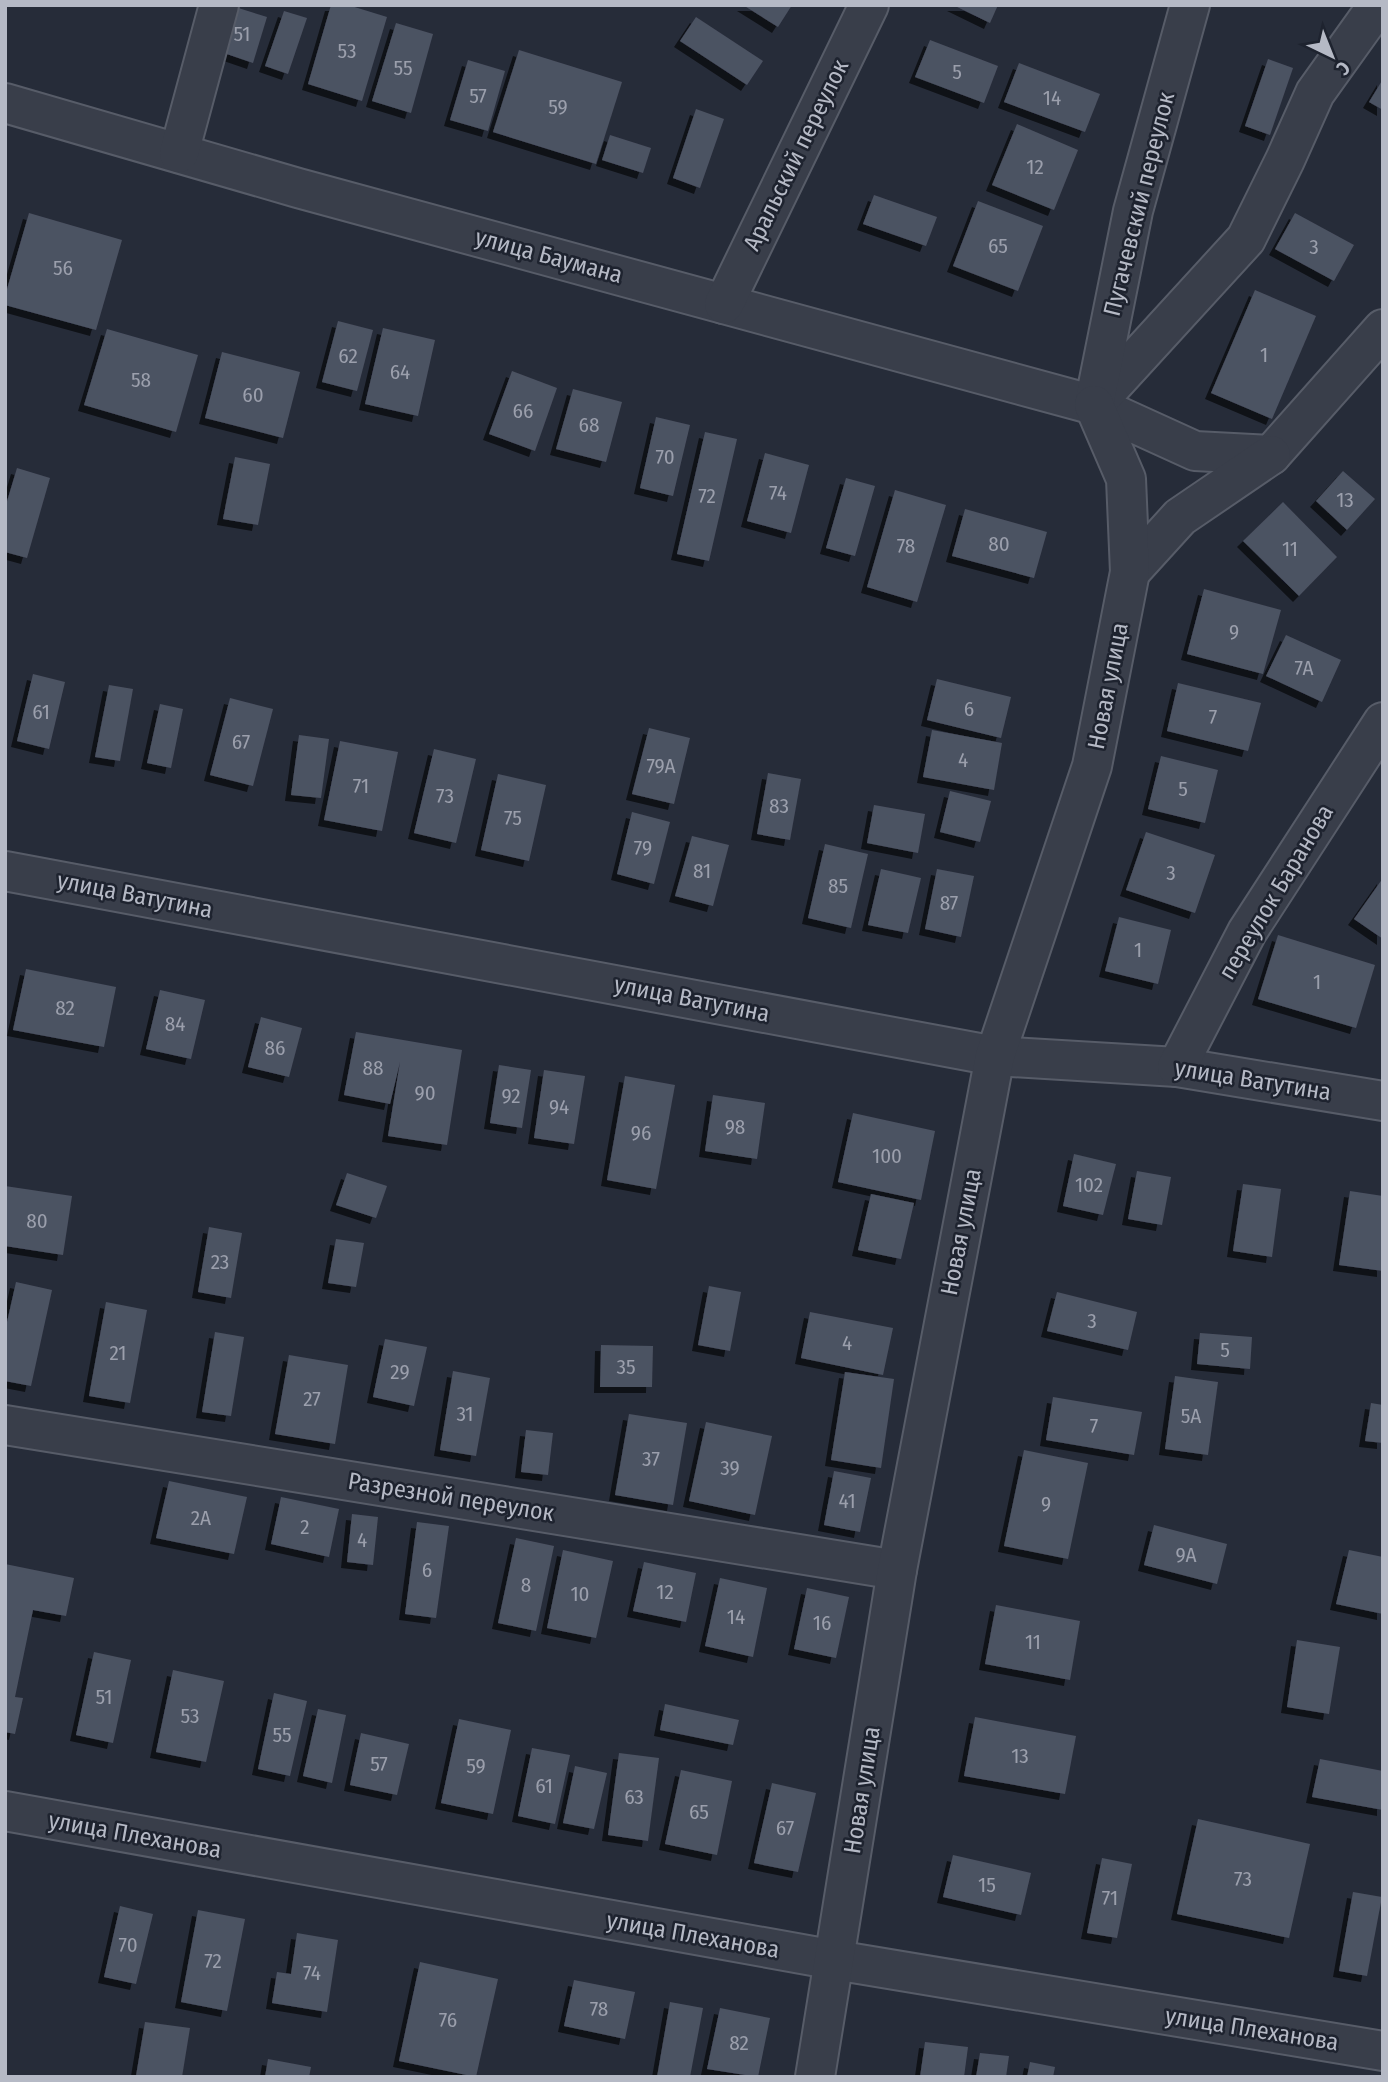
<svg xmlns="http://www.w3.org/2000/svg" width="1388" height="2082" viewBox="0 0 1388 2082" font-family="'Fira Sans Condensed',sans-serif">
  <defs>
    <filter id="shadow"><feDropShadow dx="-6" dy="6" stdDeviation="0" flood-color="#0009"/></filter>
  </defs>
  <rect width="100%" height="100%" fill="#262c39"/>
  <g fill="#4c5262" filter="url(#shadow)">
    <path d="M331 5H348L387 17 362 101 308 84Z"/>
    <path d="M743 5H792L778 27Z"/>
    <path d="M953 5H998L990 23Z"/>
    <path d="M232 6 267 17 253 63 218 51Z"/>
    <path d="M284 11 307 18 288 74 265 66Z"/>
    <path d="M696 17 763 61 747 85 680 41Z"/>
    <path d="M396 23 433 34 411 113 372 101Z"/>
    <path d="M930 40 998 66 984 103 915 77Z"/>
    <path d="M519 50 622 82 596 164 493 132Z"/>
    <path d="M1268 59 1293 68 1270 135 1245 126Z"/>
    <path d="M468 60 505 71 488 131 450 120Z"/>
    <path d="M1019 63 1100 94 1085 132 1004 102Z"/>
    <path d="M1383 79V110L1369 102Z"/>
    <path d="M696 109 724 119 700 188 673 178Z"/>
    <path d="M1017 124 1078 150 1054 210 992 185Z"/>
    <path d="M610 135 651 148 643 173 602 160Z"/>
    <path d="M874 195 937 217 926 246 863 224Z"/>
    <path d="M978 201 1043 226 1018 291 953 266Z"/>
    <path d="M29 213 122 240 96 330 5 305V296Z"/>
    <path d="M1295 213 1354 245 1334 281 1275 249Z"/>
    <path d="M1255 290 1316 316 1272 419 1211 393Z"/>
    <path d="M338 321 373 330 357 391 322 382Z"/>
    <path d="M383 328 435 340 418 416 365 404Z"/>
    <path d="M107 329 198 355 176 432 84 405Z"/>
    <path d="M222 352 300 372 283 438 205 418Z"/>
    <path d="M512 371 557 388 535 451 489 434Z"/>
    <path d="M573 389 622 402 606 462 556 449Z"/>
    <path d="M656 417 690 425 673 496 640 488Z"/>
    <path d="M705 432 737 439 709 561 677 554Z"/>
    <path d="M765 453 809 465 791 533 747 521Z"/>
    <path d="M235 457 270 464 258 525 223 519Z"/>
    <path d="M17 468 50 478 27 558 5 552V508Z"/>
    <path d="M1343 471 1375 499 1347 530 1316 501Z"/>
    <path d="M846 478 875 486 855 556 826 548Z"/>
    <path d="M895 490 946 505 917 602 867 587Z"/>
    <path d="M1283 502 1337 557 1299 596 1243 541Z"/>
    <path d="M965 509 1047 532 1034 578 952 556Z"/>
    <path d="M1204 589 1281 610 1263 674 1187 654Z"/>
    <path d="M1286 635 1341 660 1322 702 1266 676Z"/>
    <path d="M33 674 65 682 49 749 17 741Z"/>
    <path d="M937 679 1011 697 1001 738 927 720Z"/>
    <path d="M1178 683 1261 703 1248 751 1167 731Z"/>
    <path d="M109 685 133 689 120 761 95 757Z"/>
    <path d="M230 698 273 709 253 786 210 775Z"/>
    <path d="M160 704 183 709 171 768 147 763Z"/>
    <path d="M649 728 690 738 674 804 632 794Z"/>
    <path d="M932 730 1002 743 994 790 923 777Z"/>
    <path d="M299 735 329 739 321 798 291 795Z"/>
    <path d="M340 741 398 752 382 831 324 820Z"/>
    <path d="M434 749 476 759 456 843 414 833Z"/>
    <path d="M1161 756 1218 770 1205 823 1148 809Z"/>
    <path d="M768 773 801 779 790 840 757 834Z"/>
    <path d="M498 774 546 785 529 861 481 850Z"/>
    <path d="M950 791 991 801 980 842 940 832Z"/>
    <path d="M874 805 925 814 918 853 867 843Z"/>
    <path d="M632 812 670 822 654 884 617 874Z"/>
    <path d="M1146 832 1215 855 1195 913 1126 890Z"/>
    <path d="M692 836 729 845 713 906 675 896Z"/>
    <path d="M825 844 868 854 851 928 808 918Z"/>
    <path d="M881 869 921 878 908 933 868 925Z"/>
    <path d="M937 869 974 876 961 937 925 929Z"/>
    <path d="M1383 878V939L1354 919Z"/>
    <path d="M1119 917 1171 930 1158 984 1105 971Z"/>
    <path d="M1278 935 1375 965 1356 1028 1258 999Z"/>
    <path d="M26 969 116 987 104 1047 13 1030Z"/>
    <path d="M160 990 205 1000 191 1059 146 1049Z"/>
    <path d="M261 1017 302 1028 289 1077 248 1067Z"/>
    <path d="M356 1032 462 1050 447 1145 388 1136 400 1062 390 1104 344 1095Z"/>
    <path d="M499 1065 531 1070 522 1128 490 1123Z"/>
    <path d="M544 1070 585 1076 574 1144 534 1138Z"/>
    <path d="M625 1076 675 1085 656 1189 607 1180Z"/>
    <path d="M713 1095 765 1103 757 1159 705 1151Z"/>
    <path d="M853 1113 935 1131 921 1200 838 1182Z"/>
    <path d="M1074 1154 1116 1164 1103 1215 1063 1206Z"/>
    <path d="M1137 1171 1171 1177 1162 1225 1128 1219Z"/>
    <path d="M347 1173 387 1186 376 1218 336 1205Z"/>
    <path d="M1243 1184 1281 1189 1272 1257 1233 1251Z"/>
    <path d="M5 1186 72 1196 63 1255 5 1246Z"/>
    <path d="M1350 1191 1383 1196V1271L1339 1265Z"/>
    <path d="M871 1194 914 1203 901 1259 858 1250Z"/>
    <path d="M209 1227 242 1233 231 1298 198 1292Z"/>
    <path d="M336 1239 364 1243 356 1287 328 1283Z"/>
    <path d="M16 1282 52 1290 31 1386 5 1381V1331Z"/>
    <path d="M709 1286 741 1292 730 1351 698 1345Z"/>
    <path d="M1057 1292 1137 1312 1128 1350 1047 1331Z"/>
    <path d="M106 1302 147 1310 130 1403 89 1396Z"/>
    <path d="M810 1312 893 1328 883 1375 801 1358Z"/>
    <path d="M215 1332 244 1337 231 1416 202 1412Z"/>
    <path d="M1200 1333 1252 1337 1250 1369 1197 1364Z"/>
    <path d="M385 1339 427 1347 414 1406 373 1397Z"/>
    <path d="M601 1345 653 1346 652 1387H600Z"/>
    <path d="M289 1355 348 1365 335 1444 275 1434Z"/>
    <path d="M453 1371 490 1378 476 1456 440 1450Z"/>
    <path d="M845 1372 894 1379 881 1468 831 1460Z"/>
    <path d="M1175 1376 1218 1382 1208 1455 1165 1449Z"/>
    <path d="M1053 1397 1142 1412 1134 1455 1046 1440Z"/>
    <path d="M1371 1403 1383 1405V1443L1365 1441Z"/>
    <path d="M629 1414 687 1423 673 1505 615 1495Z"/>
    <path d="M706 1422 772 1436 755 1515 689 1501Z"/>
    <path d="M526 1430 553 1433 548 1475 521 1472Z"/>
    <path d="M1024 1450 1088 1463 1068 1559 1004 1546Z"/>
    <path d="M834 1471 871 1478 860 1532 824 1525Z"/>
    <path d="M169 1481 247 1497 234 1554 156 1538Z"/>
    <path d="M281 1497 339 1509 329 1557 271 1544Z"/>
    <path d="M352 1514 378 1517 373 1565 347 1562Z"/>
    <path d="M417 1522 449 1526 436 1618 405 1614Z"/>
    <path d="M1154 1525 1227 1544 1217 1584 1144 1565Z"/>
    <path d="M516 1538 554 1546 536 1631 498 1623Z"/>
    <path d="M563 1550 613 1561 596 1638 547 1628Z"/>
    <path d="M1349 1550 1383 1557V1614L1336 1604Z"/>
    <path d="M644 1562 696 1573 686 1622 633 1611Z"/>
    <path d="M5 1564 74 1578 66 1616 33 1610 15 1697 23 1698 15 1734 5 1732Z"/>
    <path d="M720 1578 767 1588 753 1657 705 1646Z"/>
    <path d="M807 1588 849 1597 836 1658 794 1649Z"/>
    <path d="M996 1605 1080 1621 1070 1680 985 1664Z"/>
    <path d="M1297 1640 1340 1647 1329 1714 1287 1707Z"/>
    <path d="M94 1652 131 1660 113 1743 76 1735Z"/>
    <path d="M173 1670 224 1681 206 1762 156 1752Z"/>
    <path d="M274 1693 307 1701 290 1776 258 1769Z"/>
    <path d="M665 1704 739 1720 733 1745 660 1730Z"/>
    <path d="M318 1709 346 1715 332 1783 303 1776Z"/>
    <path d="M975 1717 1076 1736 1065 1794 964 1776Z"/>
    <path d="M459 1719 511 1730 493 1814 441 1803Z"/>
    <path d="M361 1733 409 1744 397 1795 350 1785Z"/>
    <path d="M532 1748 570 1755 555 1824 518 1816Z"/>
    <path d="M619 1753 659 1758 648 1841 608 1835Z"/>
    <path d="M1320 1759 1383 1771V1810L1312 1797Z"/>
    <path d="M575 1766 607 1773 594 1829 563 1823Z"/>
    <path d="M681 1770 732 1781 717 1855 665 1844Z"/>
    <path d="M772 1783 816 1793 798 1872 754 1863Z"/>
    <path d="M1198 1819 1310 1844 1289 1938 1177 1914Z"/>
    <path d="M953 1855 1031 1873 1021 1915 943 1897Z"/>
    <path d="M1102 1858 1132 1864 1117 1938 1087 1933Z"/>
    <path d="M1353 1892 1382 1897 1367 1976 1339 1971Z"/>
    <path d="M120 1906 153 1914 136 1984 104 1977Z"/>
    <path d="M198 1910 245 1919 227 2011 181 2002Z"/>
    <path d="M297 1933 338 1940 327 2012 272 2003 277 1972 291 1974Z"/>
    <path d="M420 1962 498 1979 476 2077 399 2061Z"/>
    <path d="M574 1980 635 1992 625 2039 564 2026Z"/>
    <path d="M670 2002 703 2008 690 2077H657Z"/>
    <path d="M720 2008 770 2018 758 2077 707 2069Z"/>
    <path d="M145 2022 190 2028 182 2077 136 2076Z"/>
    <path d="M925 2042 968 2047 964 2077H920Z"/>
    <path d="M980 2053 1009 2056 1006 2077H976Z"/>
    <path d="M268 2059 311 2067 309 2077H265Z"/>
    <path d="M1030 2062 1055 2067 1053 2077H1027Z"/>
  </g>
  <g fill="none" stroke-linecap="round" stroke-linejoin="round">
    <defs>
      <g id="street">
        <path d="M5 103 298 188 1094 405 1195 451 1271 455 1383 329"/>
        <path d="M179 153 219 5"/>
        <path d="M724 304 869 5"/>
        <path d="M1094 405 1246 239 1285 160 1315 93 1378 5"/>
        <path d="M1094 405 1133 211 1190 5"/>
        <path d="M1130 572 1180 517 1271 455"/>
        <path d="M5 871 995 1056 1177 1067 1383 1101"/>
        <path d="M1177 1067 1247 932 1383 722"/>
        <path d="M5 1425 897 1570"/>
        <path d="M5 1811 835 1960 1383 2051"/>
        <path d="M815 2077 897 1570 995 1056 1092 766 1130 572 1126 479 1094 405"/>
      </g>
    </defs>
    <use href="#street" stroke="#575c68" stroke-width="42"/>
    <use href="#street" stroke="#393e4a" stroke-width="38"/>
  </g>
  <g text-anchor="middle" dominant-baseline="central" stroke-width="5" stroke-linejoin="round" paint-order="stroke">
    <g font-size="21" fill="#9b9fac">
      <text x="242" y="34">51</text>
      <text x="347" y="51">53</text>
      <text x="403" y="68">55</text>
      <text x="957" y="72">5</text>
      <text x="478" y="96">57</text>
      <text x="1052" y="98">14</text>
      <text x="558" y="107">59</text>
      <text x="1035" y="167">12</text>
      <text x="998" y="246">65</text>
      <text x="1314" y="247">3</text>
      <text x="63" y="268">56</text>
      <text x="1264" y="355">1</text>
      <text x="348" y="356">62</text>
      <text x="400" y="372">64</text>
      <text x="141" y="380">58</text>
      <text x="253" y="395">60</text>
      <text x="523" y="411">66</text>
      <text x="589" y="425">68</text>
      <text x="665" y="457">70</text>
      <text x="778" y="493">74</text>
      <text x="707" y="496">72</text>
      <text x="1345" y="500">13</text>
      <text x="999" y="544">80</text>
      <text x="906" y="546">78</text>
      <text x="1290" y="549">11</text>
      <text x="1234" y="632">9</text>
      <text x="1304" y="668">7А</text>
      <text x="969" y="709">6</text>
      <text x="41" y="712">61</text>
      <text x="1213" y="717">7</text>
      <text x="241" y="742">67</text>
      <text x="963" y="760">4</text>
      <text x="661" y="766">79А</text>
      <text x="361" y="786">71</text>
      <text x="1183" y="789">5</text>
      <text x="445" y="796">73</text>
      <text x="779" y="806">83</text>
      <text x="513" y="818">75</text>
      <text x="643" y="848">79</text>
      <text x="702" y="871">81</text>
      <text x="1171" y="873">3</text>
      <text x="838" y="886">85</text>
      <text x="949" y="903">87</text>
      <text x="1138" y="950">1</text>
      <text x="1317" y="982">1</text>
      <text x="65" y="1008">82</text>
      <text x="175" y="1024">84</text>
      <text x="275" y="1048">86</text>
      <text x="373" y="1068">88</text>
      <text x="425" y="1093">90</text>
      <text x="511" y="1096">92</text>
      <text x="559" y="1107">94</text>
      <text x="735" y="1127">98</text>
      <text x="641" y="1133">96</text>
      <text x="887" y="1156">100</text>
      <text x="1089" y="1185">102</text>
      <text x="37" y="1221">80</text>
      <text x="220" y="1262">23</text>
      <text x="1092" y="1321">3</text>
      <text x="847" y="1343">4</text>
      <text x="1225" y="1350">5</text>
      <text x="118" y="1353">21</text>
      <text x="626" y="1367">35</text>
      <text x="400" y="1372">29</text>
      <text x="312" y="1399">27</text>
      <text x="465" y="1414">31</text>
      <text x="1191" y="1416">5А</text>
      <text x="1094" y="1426">7</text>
      <text x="651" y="1459">37</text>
      <text x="730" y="1468">39</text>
      <text x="847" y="1501">41</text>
      <text x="1046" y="1504">9</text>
      <text x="201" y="1518">2А</text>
      <text x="305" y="1527">2</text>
      <text x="362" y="1540">4</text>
      <text x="1186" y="1555">9А</text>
      <text x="427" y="1570">6</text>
      <text x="526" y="1585">8</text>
      <text x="665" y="1592">12</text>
      <text x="580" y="1594">10</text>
      <text x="736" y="1617">14</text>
      <text x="822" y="1623">16</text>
      <text x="1033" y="1642">11</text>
      <text x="104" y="1697">51</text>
      <text x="190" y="1716">53</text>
      <text x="282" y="1735">55</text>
      <text x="1020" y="1756">13</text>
      <text x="379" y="1764">57</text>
      <text x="476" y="1766">59</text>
      <text x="544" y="1786">61</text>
      <text x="634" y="1797">63</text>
      <text x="699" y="1812">65</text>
      <text x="785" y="1828">67</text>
      <text x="1243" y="1879">73</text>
      <text x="987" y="1885">15</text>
      <text x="1110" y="1898">71</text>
      <text x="128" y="1945">70</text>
      <text x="213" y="1961">72</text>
      <text x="312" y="1973">74</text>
      <text x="599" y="2009">78</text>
      <text x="448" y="2020">76</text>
      <text x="739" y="2043">82</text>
    </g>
    <g font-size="24" fill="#b5b9c5" stroke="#1e232f">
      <text transform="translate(796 155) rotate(-64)">Аральский переулок</text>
      <text transform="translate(1139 204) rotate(-76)">Пугачевский переулок</text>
      <text transform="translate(549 256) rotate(15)">улица Баумана</text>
      <text transform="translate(1108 686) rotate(-79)">Новая улица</text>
      <text transform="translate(1276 892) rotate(-59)">переулок Баранова</text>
      <text transform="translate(135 895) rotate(11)">улица Ватутина</text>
      <text transform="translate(692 999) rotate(11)">улица Ватутина</text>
      <text transform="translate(1253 1080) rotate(9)">улица Ватутина</text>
      <text transform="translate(961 1232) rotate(-79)">Новая улица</text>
      <text transform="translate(451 1497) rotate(9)">Разрезной переулок</text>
      <text transform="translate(862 1790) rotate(-81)">Новая улица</text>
      <text transform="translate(135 1835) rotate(10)">улица Плеханова</text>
      <text transform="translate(693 1935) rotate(10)">улица Плеханова</text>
      <text transform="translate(1252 2029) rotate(9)">улица Плеханова</text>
    </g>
  </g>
  <rect width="1388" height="2082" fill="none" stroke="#b5b9c5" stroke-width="14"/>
  <g transform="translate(1332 56) rotate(137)" stroke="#1e232f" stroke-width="5" paint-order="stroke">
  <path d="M0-5L12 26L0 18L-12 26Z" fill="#b5b9c5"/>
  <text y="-10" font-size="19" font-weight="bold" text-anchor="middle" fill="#b5b9c5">С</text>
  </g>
</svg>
